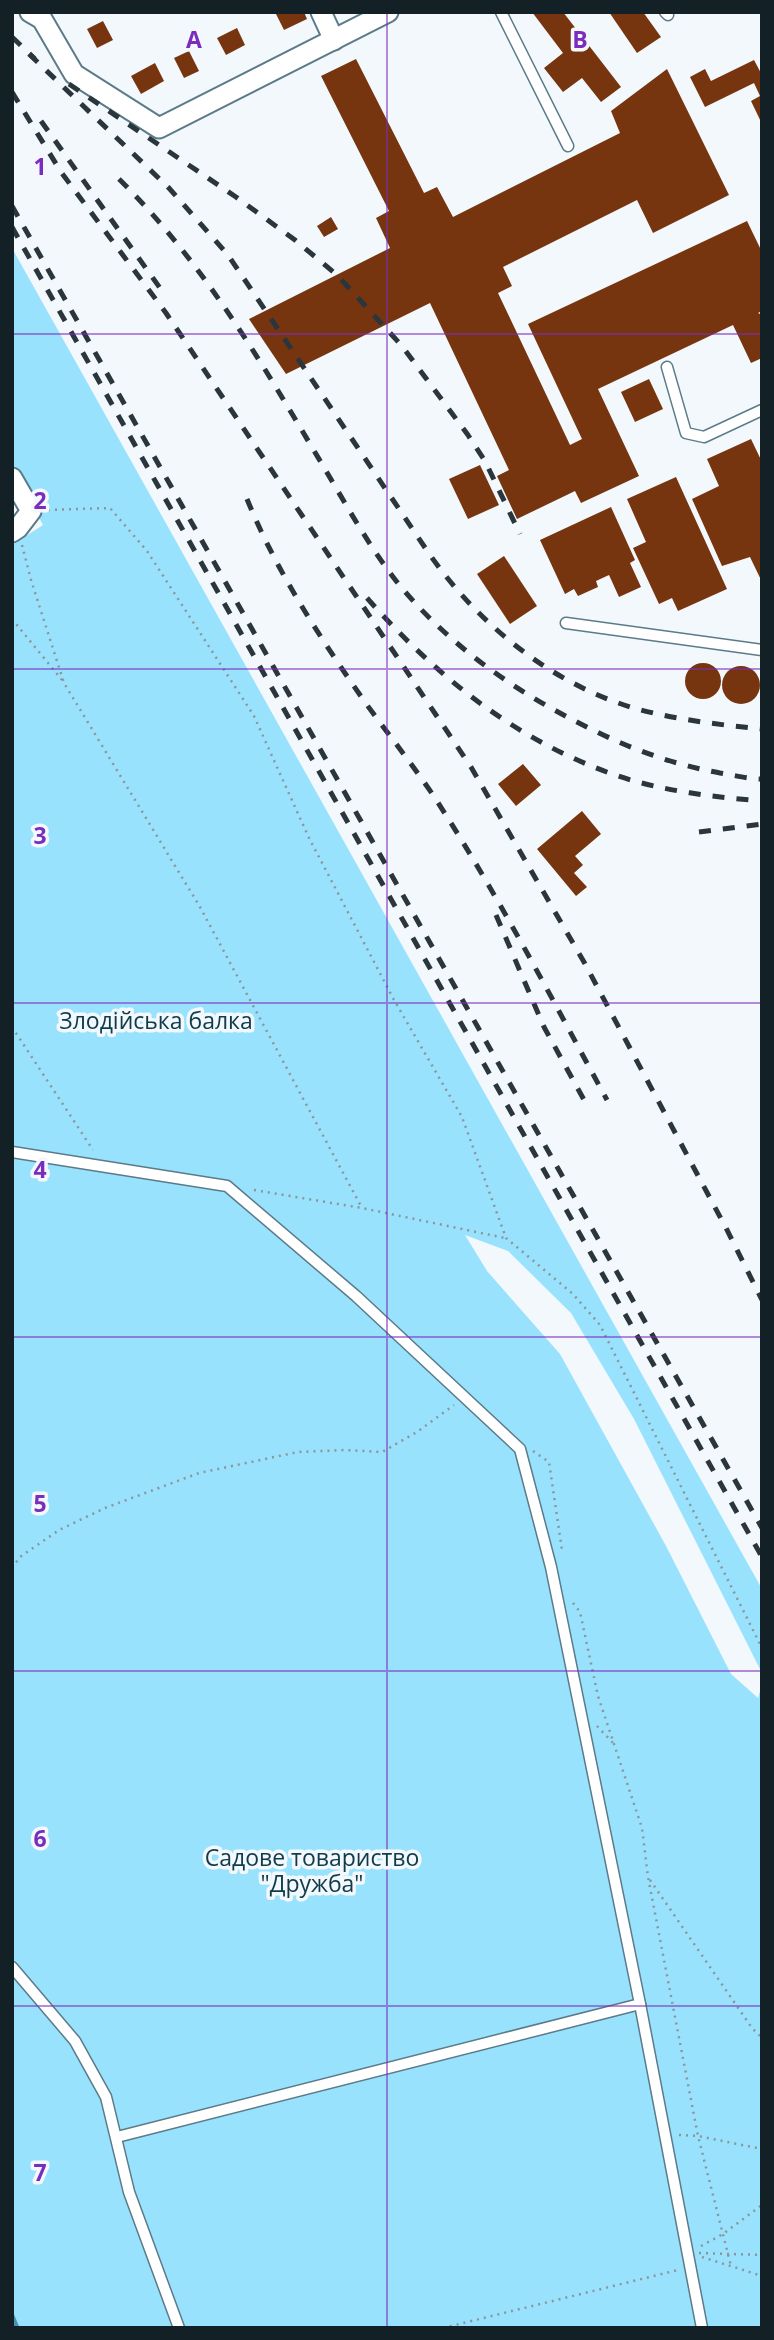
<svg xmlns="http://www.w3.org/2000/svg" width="774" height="2340" viewBox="0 0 774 2340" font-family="'Open Sans',sans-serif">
  <rect width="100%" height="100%" fill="#f2f8fb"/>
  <path fill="#99e2fe" d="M12 248 762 1589V1673L634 1419 571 1313 508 1251 465 1235 487 1271 560 1354 666 1546 731 1674 758 1698 762 1684V2328H12V545L43 525 12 467Z"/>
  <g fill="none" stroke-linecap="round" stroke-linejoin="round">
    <path stroke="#4991ac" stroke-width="5" d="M12 2316 17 2328"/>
  </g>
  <g fill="#77350f">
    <path d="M275 12H304L307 19 284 30Z"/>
    <path d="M532 12H563L621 87 601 102 582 78 563 92 544 68 563 53Z"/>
    <path d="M609 12H643L661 37 637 53Z"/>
    <path d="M103 21 113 40 97 48 87 29Z"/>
    <path d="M237 28 245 45 226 55 217 38Z"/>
    <path d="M189 51 199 71 184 78 174 58Z"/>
    <path d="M356 59 424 193 437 187 453 217 620 133 611 111 667 69 729 195 653 233 637 200 503 267 512 286 498 293 570 445 582 439 528 324 747 221 762 252V311L758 313 762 315V358L751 363 733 325 598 389 639 476 581 503 575 491 517 519 497 476 509 470 430 303 286 374 249 319 390 248 376 218 389 211 321 76Z"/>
    <path d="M754 60 762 75V124L751 101 760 96 754 83 705 107 690 77 705 69 711 81Z"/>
    <path d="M155 63 164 81 141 94 131 76Z"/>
    <path d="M331 217 338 229 324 237 317 226Z"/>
    <path d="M649 379 663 409 635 422 621 392Z"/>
    <path d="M751 439 762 462V582L750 557 722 566 692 499 719 486 707 459Z"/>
    <path d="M480 465 499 505 468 519 449 479Z"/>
    <path d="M676 477 727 589 678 611 672 598 659 604 633 548 646 542 627 499Z"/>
    <path d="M611 507 635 560 630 563 641 587 619 597 609 575 596 581 598 587 578 596 574 589 565 594 540 540Z"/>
    <path d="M504 556 537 606 510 624 477 574Z"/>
    <circle cx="703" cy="681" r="18"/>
    <circle cx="741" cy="685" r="19"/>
    <path d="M523 764 541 785 516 806 498 784Z"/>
    <path d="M582 811 601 834 575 856 583 865 574 873 587 887 576 896 537 849Z"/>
  </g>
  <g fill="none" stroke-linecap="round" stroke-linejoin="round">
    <defs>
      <g id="lane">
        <path d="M501 12 568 146"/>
        <path d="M665 12 668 15"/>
        <path d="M667 367 686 433 704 437 762 410"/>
        <path d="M566 623 762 650"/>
        <path d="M12 1152 227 1186 356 1296 520 1449 551 1567 640 2004 702 2328"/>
        <path d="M12 1967 75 2041 106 2097 129 2192 179 2328"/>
        <path d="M117 2137 640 2004"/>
      </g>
      <g id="street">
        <path d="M30 12 42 19 74 74 159 128 388 12"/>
        <path d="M321 12 334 40"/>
        <path d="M12 478 31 511 18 528 12 532"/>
      </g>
    </defs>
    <use href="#lane" stroke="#5b7b88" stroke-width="13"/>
    <use href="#street" stroke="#5b7b88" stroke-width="23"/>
    <g stroke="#8c9599" stroke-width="2.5" stroke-dasharray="2 5" stroke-linecap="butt">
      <path d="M48 510 110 508 147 551 254 716 309 838 394 1000 462 1117 506 1238 573 1294 600 1325 762 1648"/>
      <path d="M22 545 31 580 64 683 200 907 362 1208"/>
      <path d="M12 619 62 680"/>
      <path d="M12 1027 93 1150"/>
      <path d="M254 1190 362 1208 505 1238"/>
      <path d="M533 1451 549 1462 562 1550"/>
      <path d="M12 1568 20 1557 59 1530 105 1508 199 1473 298 1452 345 1450 382 1452 417 1432 454 1405"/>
      <path d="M573 1603 580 1612 598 1696 642 1828 648 1877 698 2136 731 2266"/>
      <path d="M597 1726 614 1744"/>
      <path d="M650 1880 752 2028 762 2038"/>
      <path d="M679 2135 698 2136 762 2149"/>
      <path d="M701 2246 723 2234 762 2205"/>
      <path d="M699 2253 762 2255"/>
      <path d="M702 2257 762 2276"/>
      <path d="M443 2328 678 2270"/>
    </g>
    <use href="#lane" stroke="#fff" stroke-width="10"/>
    <use href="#street" stroke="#fff" stroke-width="19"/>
    <g stroke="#2a363c" stroke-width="5" stroke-dasharray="12 12" stroke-linecap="butt">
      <path d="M12 37 35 59"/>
      <path d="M29 54 168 187 228 255 430 555C480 626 555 687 641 710 680 720 721 725 762 729"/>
      <path d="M69 84 236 197 295 240 337 275 402 346 468 435 485 461 520 534"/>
      <path d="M12 92 61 172 166 313 471 767 584 962 726 1228 762 1300"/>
      <path d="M41 121 165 295"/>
      <path d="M119 179C199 258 256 353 313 449 341 495 367 545 401 587 454 650 522 696 595 731 636 751 676 765 720 773 734 775 748 779 762 779"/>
      <path d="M12 206 762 1528"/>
      <path d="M12 227 762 1557"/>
      <path d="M247 499C277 573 321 639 367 705 389 735 412 764 433 795 497 893 551 997 607 1100"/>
      <path d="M367 598C436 676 515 740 615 775 662 791 713 797 762 801"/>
      <path d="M699 832 762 824"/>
      <path d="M496 915 544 1027 589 1109"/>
    </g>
  </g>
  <path fill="none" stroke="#7b2cbf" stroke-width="2" stroke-opacity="0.55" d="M387 12V2328M12 334H762M12 669H762M12 1003H762M12 1337H762M12 1671H762M12 2006H762"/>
  <g text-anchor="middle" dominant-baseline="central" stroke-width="7" stroke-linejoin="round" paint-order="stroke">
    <g font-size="23" fill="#0f3b4b" stroke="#f2f8fb">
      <text x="156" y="1020">Злодійська балка</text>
      <text x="312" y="1857">Садове товариство<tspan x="312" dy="26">"Дружба"</tspan></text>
    </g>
  </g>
  <g font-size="23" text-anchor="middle" font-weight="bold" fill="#7b2cbf" stroke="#f2f8fb" stroke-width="7" stroke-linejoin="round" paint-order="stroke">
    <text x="194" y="48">A</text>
    <text x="580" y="48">B</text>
    <text x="40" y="175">1</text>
    <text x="40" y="509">2</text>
    <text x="40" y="844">3</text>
    <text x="40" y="1178">4</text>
    <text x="40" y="1512">5</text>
    <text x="40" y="1847">6</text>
    <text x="40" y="2181">7</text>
  </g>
  <rect width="774" height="2340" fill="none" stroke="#132026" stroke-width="28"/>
</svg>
